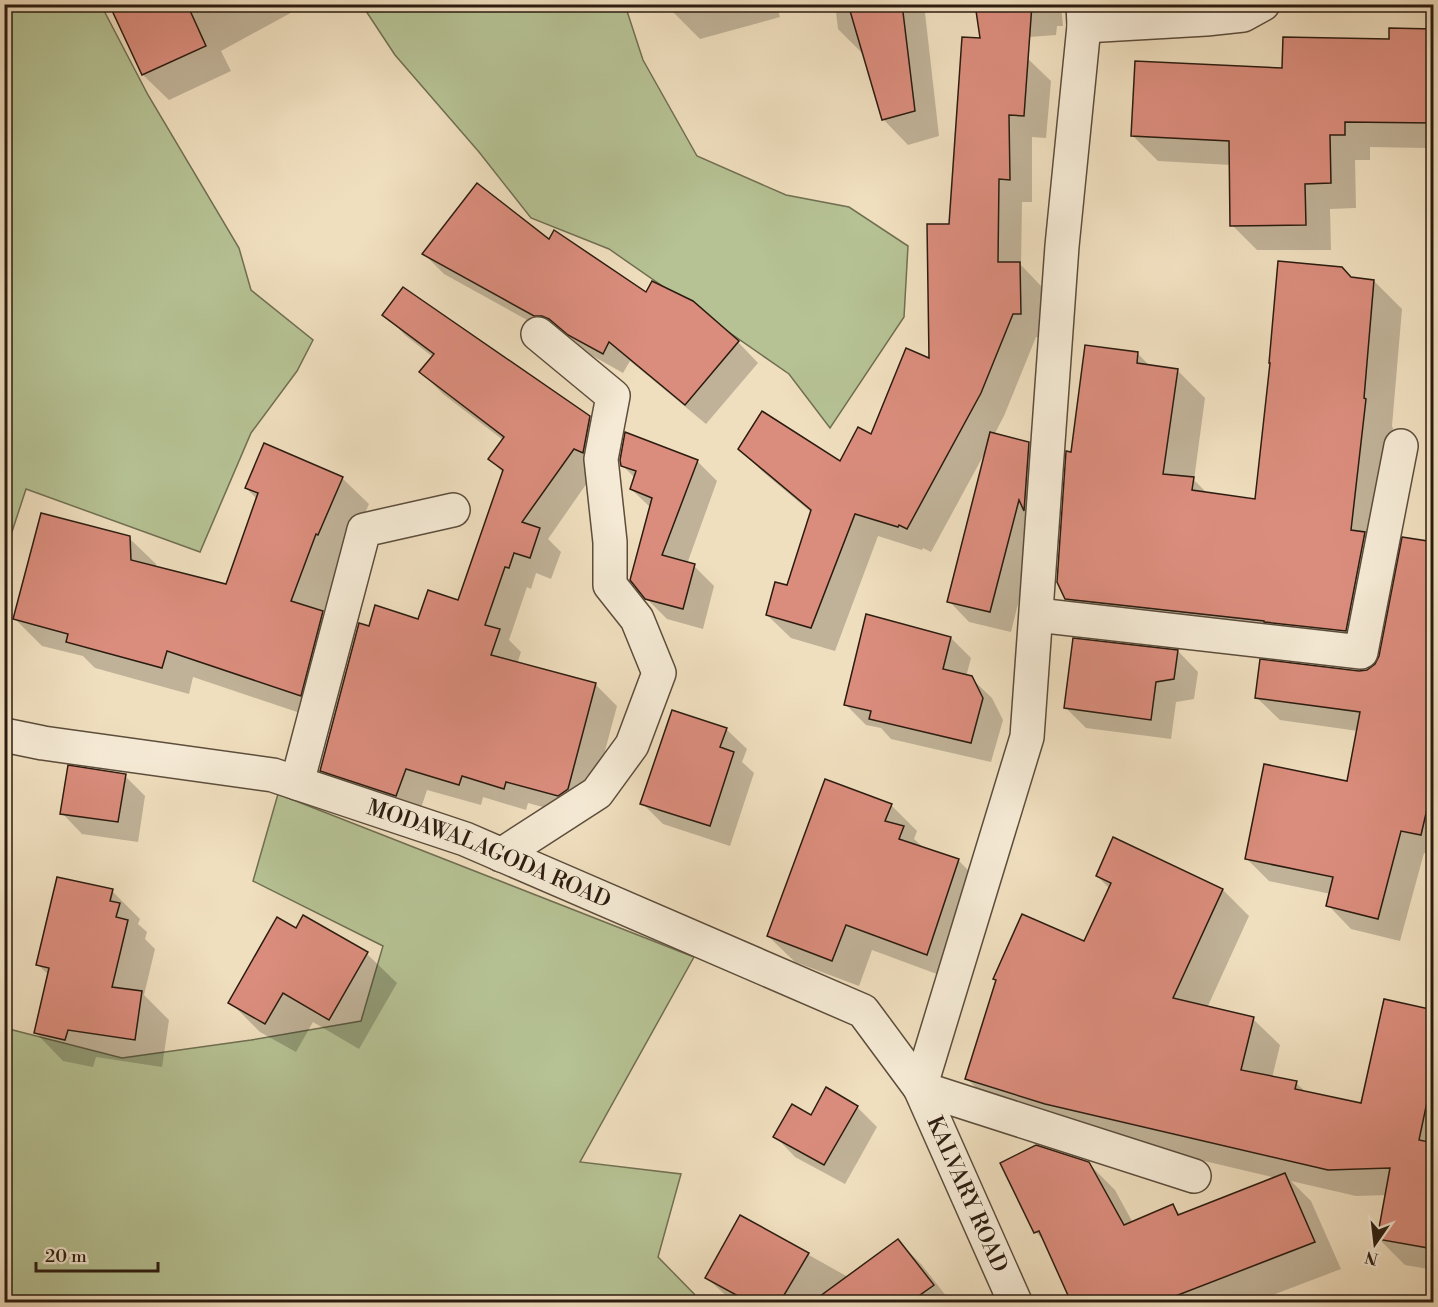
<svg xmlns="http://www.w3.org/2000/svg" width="1438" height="1307" viewBox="0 0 1438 1307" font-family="'Libre Bodoni',serif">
  <rect width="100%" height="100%" fill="#f0dfbf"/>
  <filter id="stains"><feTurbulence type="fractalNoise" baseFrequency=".00333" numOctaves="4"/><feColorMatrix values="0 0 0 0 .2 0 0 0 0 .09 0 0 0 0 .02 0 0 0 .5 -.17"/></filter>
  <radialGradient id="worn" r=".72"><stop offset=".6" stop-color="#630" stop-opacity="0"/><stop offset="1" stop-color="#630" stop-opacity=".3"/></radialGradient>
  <g fill="#b6c294" stroke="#706f52" stroke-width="1.5">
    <path d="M5 4 101 5 148 95 239 248 251 290 313 340 297 371 251 433 200 552 26 489 5 553Z"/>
    <path d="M362 5H625L643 60 697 156 786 195 849 207 908 246 904 317 830 428 789 374 609 249 531 218 479 152 395 55Z"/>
    <path d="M278 794 694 957 580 1162 681 1174 658 1257 702 1302H5V1028L122 1058 251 1040 361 1021 383 946 253 881Z"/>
  </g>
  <g fill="#0003">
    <path d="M110 4H307L221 51 231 71 169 100 143 75Z"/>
    <path d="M669 4H776L780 17 700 39 670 9Z"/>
    <path d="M835 4H924L939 136 908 145 883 119 864 55 838 29Z"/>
    <path d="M976 4H1061L1063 26H1057L1056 35 1003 39Z"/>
    <path d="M1434 31V135L1427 136 1428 148 1370 147V160H1355L1356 208 1330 209 1331 250H1257L1232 225 1231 165 1158 161 1133 136 1283 70Z"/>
    <path d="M1027 58 1051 81 1046 138 1032 137V202H1022L1021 265 1042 287 1043 337H1036L1004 416 994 435 1028 443 1049 464 1038 523 1011 632 969 622 949 601 987 449 931 552 923 548 922 550 878 536 835 651 791 638 767 615 788 587 812 513 763 472 740 449 840 463 872 436 930 360 951 225Z"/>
    <path d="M424 254 692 302 738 342 758 363 706 424 630 361 623 373 591 355 572 339 563 335 556 336 444 274Z"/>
    <path d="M1352 279 1374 281 1402 309 1392 426 1393 428 1380 548 1373 659 1094 627 1066 598 1072 454 1138 354 1150 366 1177 370 1205 398 1194 480 1208 494 1257 500Z"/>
    <path d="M384 314 589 418 611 440 596 470 548 539 561 552 551 579 536 573 531 589 527 587 509 640 521 652 517 664 596 685 617 706 589 811 580 817 528 803 526 810 483 797 481 805 427 790 418 817 343 792 321 770 370 628 419 621 459 602 503 473 490 459 503 440 443 394 421 372 433 357 406 336Z"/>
    <path d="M697 461 717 481 687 564 694 566 714 586 703 629 667 619 646 598 651 508 631 489 635 478 622 465Z"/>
    <path d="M342 478 369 504 345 560 343 559 323 613 349 639 327 722 193 677 189 694 95 668 83 656 42 646 15 619 129 538 156 564V568L227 586 257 499 246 488Z"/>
    <path d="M1434 543V855L1424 853 1400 941 1351 929 1328 905 1331 894 1269 881 1246 858 1348 783 1358 731 1280 720 1256 697 1368 671 1376 665Z"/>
    <path d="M951 638 971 658 966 677 971 678 992 698 1003 720 991 762 891 739 881 728 866 725 845 704Z"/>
    <path d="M1178 651 1198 672 1194 699 1176 702 1171 739 1086 728 1066 708Z"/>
    <path d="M726 729 747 749 742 762 754 773 730 846 663 824 642 803Z"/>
    <path d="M125 776 145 796 138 842 82 834 62 813Z"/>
    <path d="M891 805 917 831 914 839 925 849 958 860 984 886 953 980 872 950 859 986 795 962 768 936Z"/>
    <path d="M1097 876 1223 890 1249 916 1207 1008 1253 1019 1280 1045 1272 1078 1296 1083 1306 1092 1362 1104 1434 1012V1270L1405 1265 1378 1238 1387 1195 1356 1196 1291 1181 1311 1201 1341 1269 1254 1302H1073L1045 1242 1036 1232 1088 1163 1115 1190 1133 1223 1173 1206 1181 1215 1276 1178 1073 1130 994 1105 967 1079 1084 943 1110 889Z"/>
    <path d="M112 891 140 919 138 924 147 932 145 939 155 949 144 995 169 1020 162 1067 96 1057 93 1067 63 1061 36 1033 49 975 38 965Z"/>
    <path d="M304 918 367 954 397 983 359 1049 313 1022 296 1052 260 1032 230 1002 297 930Z"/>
    <path d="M857 1107 877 1127 845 1184 795 1157 775 1136 811 1117Z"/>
    <path d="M741 1217 848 1277 898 1241 921 1264 951 1302H733L707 1278Z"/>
  </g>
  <g fill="#db8d7d" stroke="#2b1c10" stroke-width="1.5">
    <path d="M109 4H187L206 46 142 75Z"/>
    <path d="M848 4H902L915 111 882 120Z"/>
    <path d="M975 4H1032L1024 116 1009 115 1010 180 999 179 998 262H1020L1021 314H1013L981 393 907 529 899 525 898 527 855 514 811 628 766 615 775 582 787 585 811 510 738 449 762 411 840 461 858 427 871 434 906 348 929 358 927 224H949L962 37 980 38Z"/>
    <path d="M1389 28 1434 29V123L1345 122V135H1330L1331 183 1305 184 1306 225 1230 226 1229 141 1131 136 1135 61 1282 68 1283 37 1389 39Z"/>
    <path d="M477 183 549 239 554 230 646 292 652 281 693 301 739 341 685 405 609 342 603 354 568 335 549 319 542 316H534L422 254Z"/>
    <path d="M1278 261 1342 267 1351 277 1374 280 1364 398 1366 399 1351 530 1365 532 1346 631 1264 622V621L1065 599 1057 582 1066 451 1071 452 1085 345 1138 352 1137 363 1178 369 1163 474 1194 477 1192 490 1255 499 1270 363H1269Z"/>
    <path d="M403 287 590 416 583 453 574 449 522 522 540 528 530 558 514 553 509 568 505 567 485 625 500 629 491 655 596 683 568 789 558 796 506 782 504 789 462 776 459 785 406 769 396 796 320 771 359 623 369 626 375 605 418 619 428 590 458 600 503 470 488 459 504 437 419 372 434 354 382 315Z"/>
    <path d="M625 432 698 460 662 555 695 564 683 609 645 599 630 580 652 498 630 489 636 471 621 466 620 460Z"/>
    <path d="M990 432 1029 442 1024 511 1019 500 990 612 947 602Z"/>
    <path d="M264 443 343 477 318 535 316 534 291 601 323 611 301 696 167 651 162 668 66 642 68 634 13 619 41 513 130 536 131 560 226 584 258 493 245 488Z"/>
    <path d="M1402 537 1434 542V779L1421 835 1401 831 1378 919 1326 906 1333 877 1245 859 1264 764 1347 781 1360 712 1255 698 1260 659 1359 671 1367 670 1375 664 1379 656Z"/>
    <path d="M866 614 951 637 943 669 972 676 983 698 971 743 869 719 871 711 844 705Z"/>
    <path d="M1073 638 1178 650 1174 679 1156 682 1151 720 1064 708Z"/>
    <path d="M672 710 727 728 720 747 734 752 710 826 640 804Z"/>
    <path d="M68 765 126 774 118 822 60 814Z"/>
    <path d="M825 779 892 804 885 821 904 826 899 839 959 859 927 955 846 925 832 961 767 936Z"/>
    <path d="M1113 837 1223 889 1173 998 1254 1017 1241 1070 1297 1081 1295 1089 1361 1103 1384 999 1434 1010V1069L1419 1140 1434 1143V1249L1377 1239 1390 1168 1328 1170 1045 1104 965 1079 996 980 993 979 1022 914 1084 941 1111 883 1096 876Z"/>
    <path d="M57 877 113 889 110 901 120 903 116 917 128 920 112 987 142 991 135 1040 68 1030 65 1040 34 1033 49 968 36 965Z"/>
    <path d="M303 915 368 952 329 1020 283 993 265 1024 228 1003 277 917 296 928Z"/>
    <path d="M826 1087 858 1106 824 1165 773 1137 792 1104 811 1115Z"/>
    <path d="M1036 1145 1089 1162 1124 1225 1173 1204 1178 1215 1285 1173 1315 1242 1160 1302H1071L1039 1231 1034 1233 1000 1163Z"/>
    <path d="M740 1215 809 1253 780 1302H749L705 1278Z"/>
    <path d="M898 1239 934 1285 910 1302H812Z"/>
  </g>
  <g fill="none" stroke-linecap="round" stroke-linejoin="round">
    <defs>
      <g id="minor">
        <path d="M1084 26 1206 19 1243 15 1263 4"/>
        <path d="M1037 615 1361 652 1401 446"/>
        <path id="s1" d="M4 735 43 743 273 775 465 839 863 1011 920 1088 1015 1302"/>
        <path d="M297 783 364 530 453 510"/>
        <path d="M501 855 597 793 632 745 659 673 637 619 610 585V542L601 459 613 396 538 334"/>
        <path d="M920 1088 1027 737 1062 246 1084 26 1083 4"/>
        <path d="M920 1088 1194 1176"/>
      </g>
    </defs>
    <use href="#minor" stroke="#5c4d3c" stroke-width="36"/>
    <use href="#minor" stroke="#f5ead5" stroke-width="33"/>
  </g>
  <g text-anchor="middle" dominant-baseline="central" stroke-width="4.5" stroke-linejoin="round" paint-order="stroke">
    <g font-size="22" fill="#2b1c10" stroke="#f5ead5">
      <text stroke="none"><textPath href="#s1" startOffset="502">MODAWALAGODA ROAD</textPath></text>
      <text stroke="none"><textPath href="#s1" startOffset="1120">KALVARY ROAD</textPath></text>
    </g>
  </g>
  <rect width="1438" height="1307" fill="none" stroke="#f0dfbf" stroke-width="24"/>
  <rect x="6" y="6" width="1426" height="1295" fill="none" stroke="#2b1c10" stroke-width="3"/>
  <rect x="12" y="12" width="1414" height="1283" fill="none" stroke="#2b1c10" stroke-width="1.5"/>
  <g transform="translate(1375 1244) rotate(194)" stroke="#f5ead5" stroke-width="4.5" paint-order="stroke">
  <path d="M0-4.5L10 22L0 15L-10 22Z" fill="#2b1c10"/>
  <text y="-9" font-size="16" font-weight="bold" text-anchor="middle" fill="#2b1c10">N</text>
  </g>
  <path d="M36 1262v9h122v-9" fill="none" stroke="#2b1c10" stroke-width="3"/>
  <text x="45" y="1262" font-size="18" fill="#2b1c10" stroke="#f5ead5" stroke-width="4.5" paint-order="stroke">20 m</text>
  <rect width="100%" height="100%" filter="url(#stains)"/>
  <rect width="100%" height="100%" fill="url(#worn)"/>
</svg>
